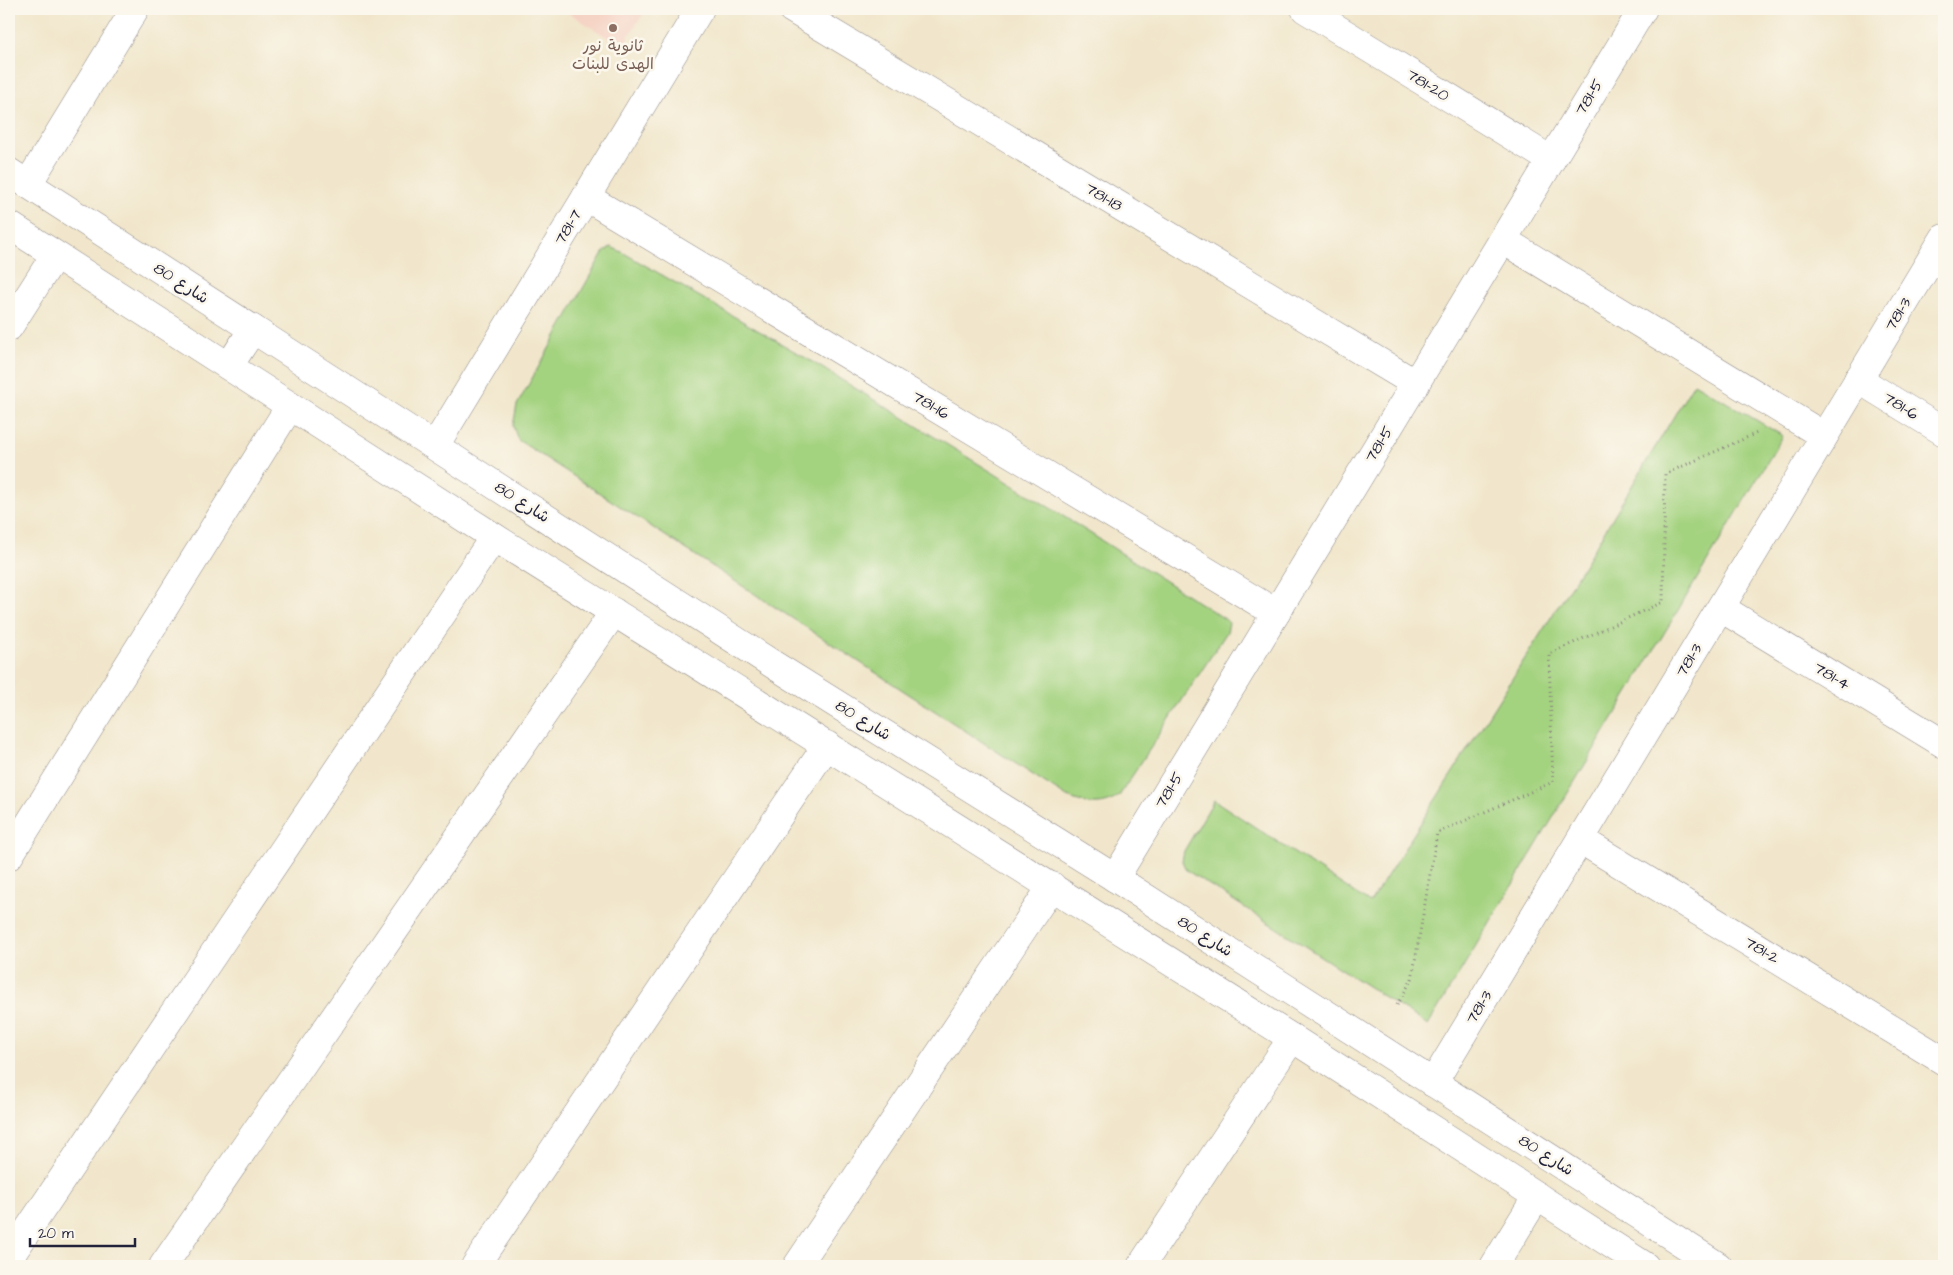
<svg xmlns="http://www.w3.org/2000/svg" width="1953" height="1275" viewBox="0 0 1953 1275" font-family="'Architects Daughter','Playpen Sans Arabic',sans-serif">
  <rect width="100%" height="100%" fill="#fbf7ec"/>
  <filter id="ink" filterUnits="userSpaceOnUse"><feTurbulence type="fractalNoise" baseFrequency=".02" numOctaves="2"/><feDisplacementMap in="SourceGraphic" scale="10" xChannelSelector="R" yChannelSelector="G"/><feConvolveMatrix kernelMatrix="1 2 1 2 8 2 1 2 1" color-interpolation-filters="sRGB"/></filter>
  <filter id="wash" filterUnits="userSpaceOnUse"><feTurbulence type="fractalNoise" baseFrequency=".0096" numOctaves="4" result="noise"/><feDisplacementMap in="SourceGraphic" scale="20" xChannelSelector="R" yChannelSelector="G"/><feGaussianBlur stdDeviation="1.12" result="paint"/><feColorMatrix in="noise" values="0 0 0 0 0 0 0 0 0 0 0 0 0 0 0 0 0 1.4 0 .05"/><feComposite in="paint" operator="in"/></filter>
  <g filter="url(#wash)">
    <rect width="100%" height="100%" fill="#f1e6cb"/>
    <path fill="#f5d2c3" d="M563 9H646L622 47Z"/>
    <g fill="#a4d380" stroke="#637a5e">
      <path d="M611 247 622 252 801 355 1044 504 1225 619 1229 623 1227 632 1119 796C1102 809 1086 804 1067 797L518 440 513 426 517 405 603 253Z"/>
      <path d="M1694 383 1783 436 1428 1025 1186 870 1182 861 1184 851 1214 800 1370 903 1581 570Z"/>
    </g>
  </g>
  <g filter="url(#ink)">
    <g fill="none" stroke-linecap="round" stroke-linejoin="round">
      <defs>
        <g id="minor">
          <path d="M792 9 1416 384"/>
          <path d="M1305 9 1551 160"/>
          <path d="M28 184 135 9"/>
          <path d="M586 197 1276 613"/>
          <path d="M1503 240 1824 436"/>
          <path d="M9 327 55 255"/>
          <path d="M1858 379 1944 432"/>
          <path d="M435 446 700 9"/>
          <path d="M1721 608 1944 744"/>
          <path d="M1581 840 1944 1061"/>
          <path d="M9 856 290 406"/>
          <path d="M1115 878 1643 9"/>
          <path d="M1433 1083 1944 238"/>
          <path d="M9 1258 494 537"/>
          <path d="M163 1266 614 612"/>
          <path d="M475 1266 827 745"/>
          <path d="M797 1266 1052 886"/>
          <path d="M1141 1266 1292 1038"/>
          <path d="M1494 1266 1537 1196"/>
        </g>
        <g id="major">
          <path d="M9 172 774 665 1115 878 1718 1266"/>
          <path d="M9 225 494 537 1292 1038 1645 1266"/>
          <path d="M229 366 253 329"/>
        </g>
      </defs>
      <use href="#minor" stroke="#8a8483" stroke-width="29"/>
      <use href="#major" stroke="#8a8483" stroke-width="29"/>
      <path stroke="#8a8483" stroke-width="3" stroke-dasharray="1 4" stroke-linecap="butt" d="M1397 1005 1412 979 1437 833 1553 782 1549 654 1663 602 1665 474 1757 433"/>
      <use href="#minor" stroke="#fff" stroke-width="28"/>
      <use href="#major" stroke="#fff" stroke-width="28"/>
    </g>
  </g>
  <circle fill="#8d6e63" stroke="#fbf7ec" stroke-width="2" cx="613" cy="28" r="5"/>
  <g text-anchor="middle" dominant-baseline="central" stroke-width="5" stroke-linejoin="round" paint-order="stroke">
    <g font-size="16" fill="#785e54" stroke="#fbf7ec">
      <text x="613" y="46">ثانوية نور<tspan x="613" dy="18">الهدى للبنات</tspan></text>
    </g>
    <g font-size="16" fill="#22223b" stroke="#fbf7ec">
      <text transform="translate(1428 85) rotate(32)">781-20</text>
      <text transform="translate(1589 97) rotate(-59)">781-5</text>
      <text transform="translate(1104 197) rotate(31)">781-18</text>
      <text transform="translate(568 227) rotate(-59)">781-7</text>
      <text transform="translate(181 283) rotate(33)">شارع 80</text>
      <text transform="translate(1898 314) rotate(-59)">781-3</text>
      <text transform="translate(931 405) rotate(31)">781-16</text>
      <text transform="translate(1901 406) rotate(32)">781-6</text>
      <text transform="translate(1379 444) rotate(-59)">781-5</text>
      <text transform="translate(522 502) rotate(33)">شارع 80</text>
      <text transform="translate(1689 660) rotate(-59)">781-3</text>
      <text transform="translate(1832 676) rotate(31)">781-4</text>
      <text transform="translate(863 720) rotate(32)">شارع 80</text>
      <text transform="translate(1169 790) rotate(-59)">781-5</text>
      <text transform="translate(1205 936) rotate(33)">شارع 80</text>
      <text transform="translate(1762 950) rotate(31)">781-2</text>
      <text transform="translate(1479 1007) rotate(-59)">781-3</text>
      <text transform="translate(1546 1155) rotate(33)">شارع 80</text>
    </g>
  </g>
  <rect width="1953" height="1275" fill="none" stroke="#fbf7ec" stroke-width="30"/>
  <path d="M30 1238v8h105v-8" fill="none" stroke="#22223b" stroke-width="2.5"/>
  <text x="38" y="1238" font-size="15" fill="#22223b" stroke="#fbf7ec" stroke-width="4" paint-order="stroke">20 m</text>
</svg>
